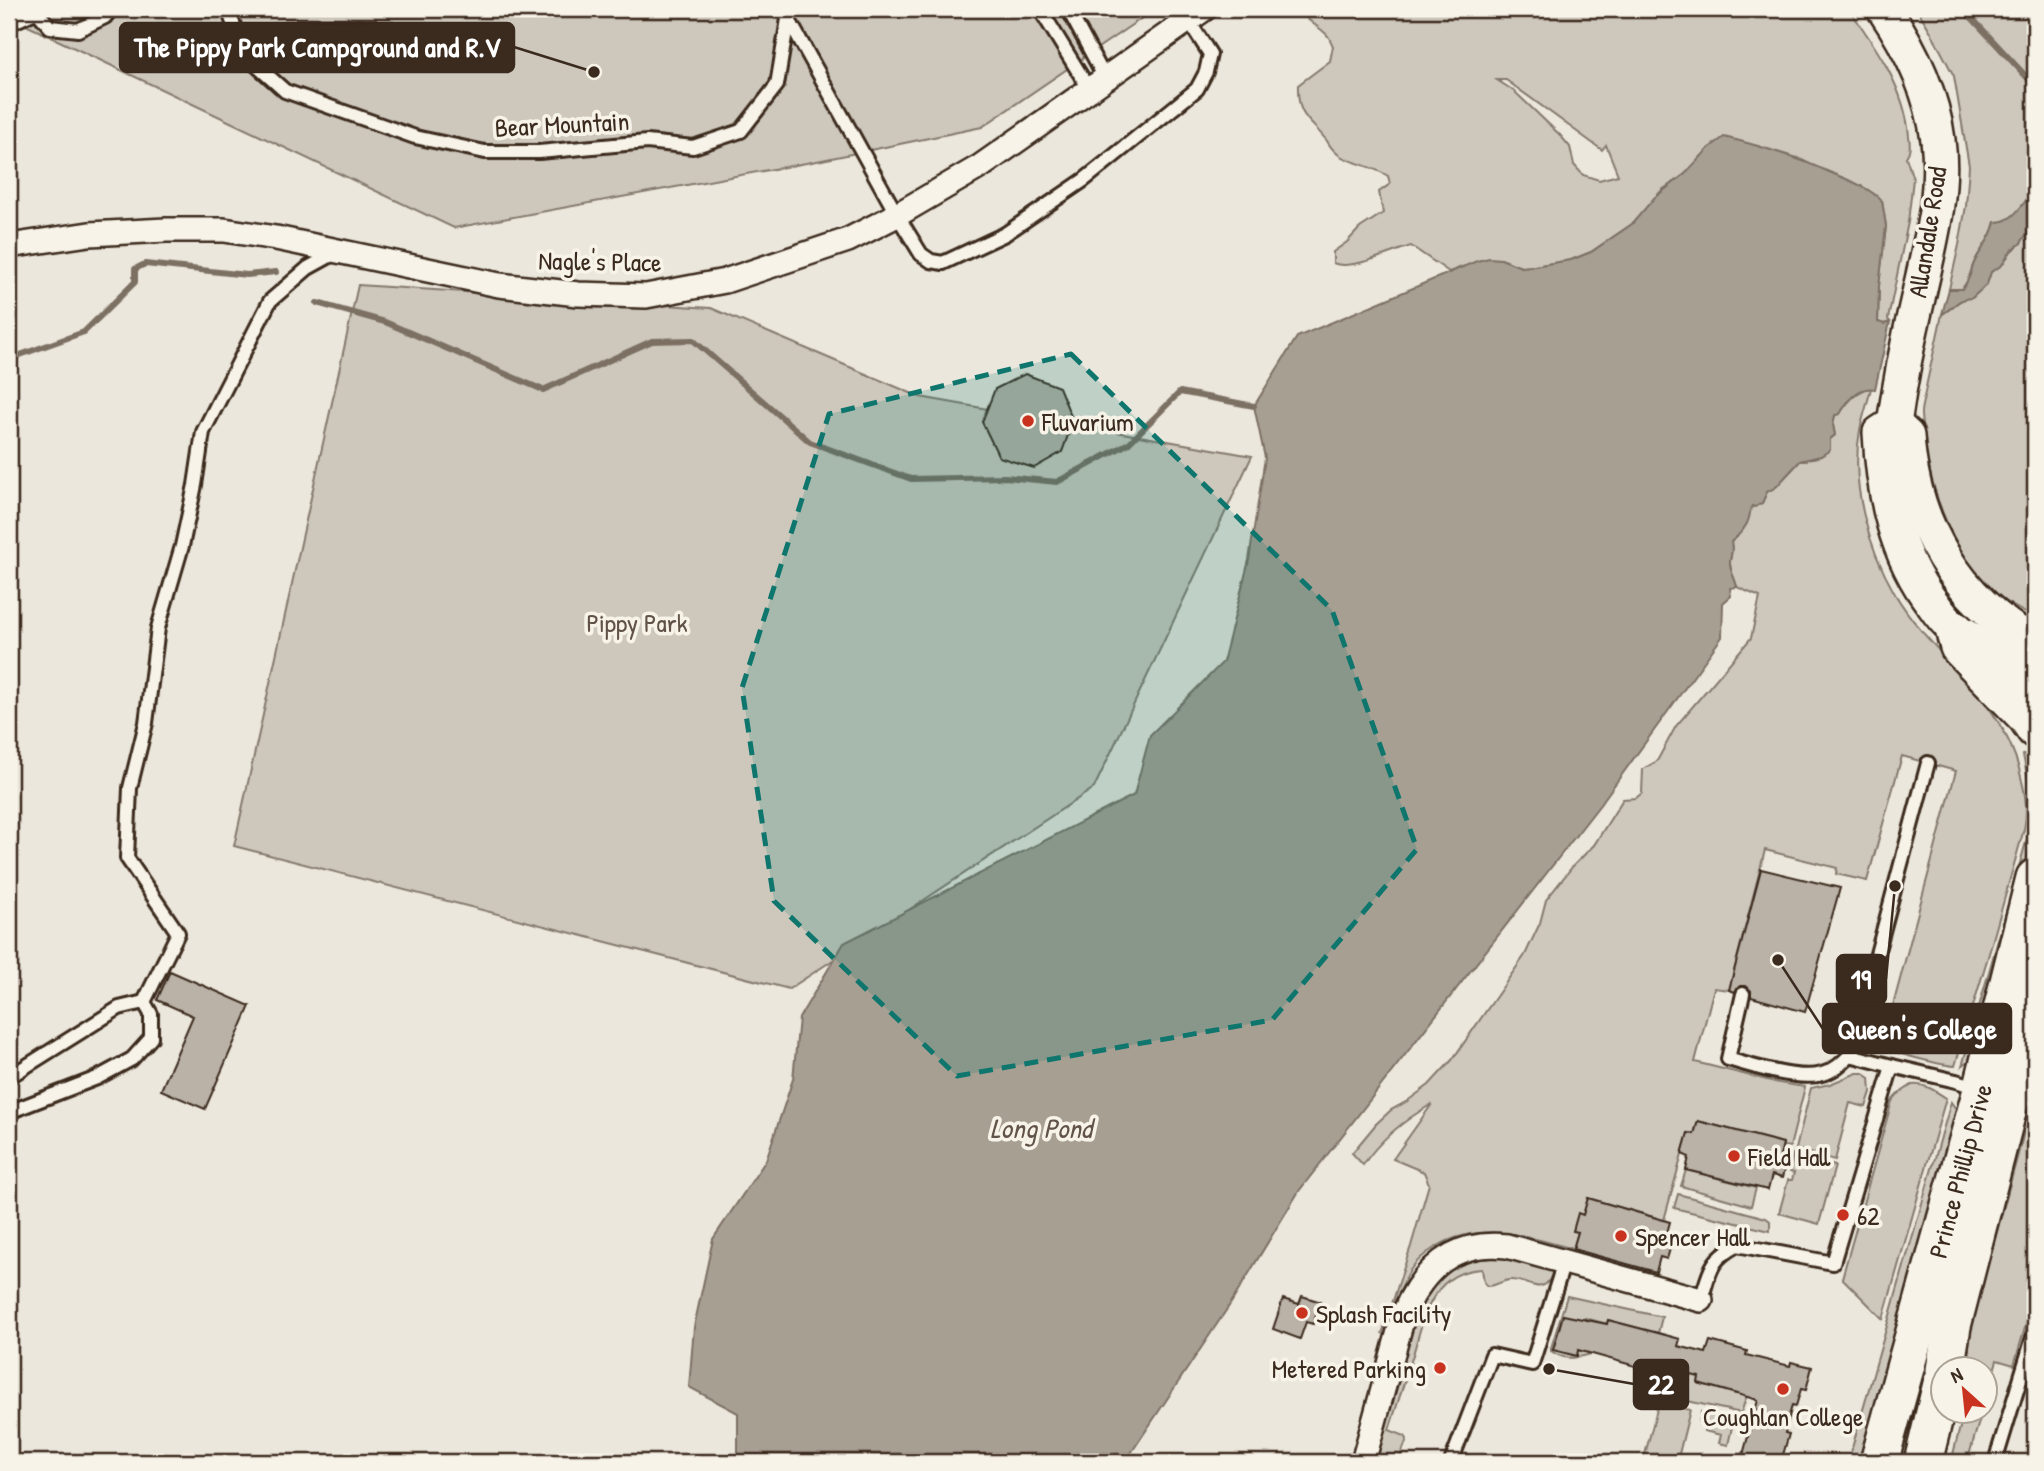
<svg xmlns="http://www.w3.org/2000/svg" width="2044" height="1471" viewBox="0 0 2044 1471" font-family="'Patrick Hand',sans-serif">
  <rect width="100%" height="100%" fill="#ece7dc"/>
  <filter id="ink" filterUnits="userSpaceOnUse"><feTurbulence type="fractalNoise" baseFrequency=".0143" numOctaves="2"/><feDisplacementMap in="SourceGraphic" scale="14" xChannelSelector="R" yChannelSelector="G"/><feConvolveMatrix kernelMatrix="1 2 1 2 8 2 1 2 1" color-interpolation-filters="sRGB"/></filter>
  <g filter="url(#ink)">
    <g fill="#cec8bc" stroke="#84796d" stroke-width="2" fill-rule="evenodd">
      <path d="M9 9H1155L982 127 817 161 454 228 9 17Z"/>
      <path d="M1301 9H1849C1876 47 1905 88 1909 136 1910 144 1911 150 1906 157L1913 179 1908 222 1888 319 1890 322 1884 324 1878 322 1879 286 1886 226 1882 201 1798 158 1735 140 1662 190 1632 224 1591 252 1571 260 1535 266 1521 267 1501 259 1462 267 1449 272 1411 246C1391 252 1351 271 1333 263V252L1347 242 1360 228 1383 213 1379 192 1390 184 1388 176C1374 167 1357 164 1342 157 1335 153 1331 148 1327 141 1310 119 1297 118 1298 85L1330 61 1333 46C1331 42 1330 38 1327 35 1318 25 1306 22 1301 9ZM1497 80H1506L1602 150 1606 145 1618 175 1599 180 1583 175 1574 165 1570 147 1560 135 1514 91Z"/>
      <path d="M1917 9H2035V190C2023 202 2015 223 1995 222 1991 240 1981 248 1974 263 1969 275 1971 278 1962 289H1949L1959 245 1966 206 1969 166 1954 76 1931 32Z"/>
      <path d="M2035 222V617C1967 591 1933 507 1924 440 1923 431 1921 422 1921 413 1921 405 1925 396 1926 387 1931 363 1937 339 1942 314 1952 309 1960 297 1972 298L1987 284 1991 272 2002 265 2011 251 2020 244Z"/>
      <path d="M358 285 711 308 920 397 1252 456 1094 788 789 989 234 846Z"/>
      <path d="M1868 388H1871C1868 402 1863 416 1860 430 1850 484 1868 547 1895 594 1936 663 2005 696 2022 781 2026 797 2028 813 2024 829L1990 950 1955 1066C1941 1065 1878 1050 1870 1041 1864 1034 1867 1028 1869 1020L1888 1024 1956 771 1902 756 1867 881 1836 874 1837 868 1765 850 1729 990 1714 988 1695 1062 1779 1083 1805 1087 1790 1147 1783 1146V1143L1698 1121 1694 1134 1688 1133 1664 1220 1588 1198 1583 1215 1578 1214V1232L1573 1249C1525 1236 1481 1220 1436 1247 1426 1253 1417 1260 1411 1269 1398 1289 1392 1312 1382 1334L1411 1246 1429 1184 1424 1172 1393 1159 1432 1104C1404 1120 1381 1138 1363 1165L1352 1153 1376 1124 1391 1110 1406 1102 1429 1085 1452 1060 1525 955 1540 923 1546 900 1573 866 1594 845 1623 799 1636 798 1642 793 1643 769 1657 761 1676 726 1751 638 1760 597 1737 587C1735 578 1729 570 1730 561 1731 554 1733 551 1731 542L1737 537 1752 506 1762 503 1767 492 1776 487 1800 461H1806L1835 435 1833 425 1835 415 1840 413C1847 402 1855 393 1868 388Z"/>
      <path d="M2031 751 2035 760V822L2026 864 1975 1056 1962 1066 2032 821V800L2023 755Z"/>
      <path d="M1857 1073H1863L1870 1078 1871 1092 1866 1107 1850 1103 1835 1160 1796 1149 1811 1088 1830 1084Z"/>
      <path d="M1912 1085C1925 1083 1935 1091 1946 1098L1883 1319 1842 1278 1892 1101 1897 1095Z"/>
      <path d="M2035 1099V1294L2014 1365 1997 1360 1985 1402 1984 1370 1974 1369 1967 1342 2023 1136Z"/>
      <path d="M1951 1102 1956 1109 1959 1117 1864 1462H1848Z"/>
      <path d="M1793 1154 1835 1166 1819 1224 1779 1213 1788 1180H1792L1794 1173 1790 1172Z"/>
      <path d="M1686 1170 1756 1188 1751 1206 1681 1186Z"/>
      <path d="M1678 1194 1766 1218 1770 1221V1231L1674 1208Z"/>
      <path d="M1498 1254 1555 1269C1542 1302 1530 1278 1509 1280 1501 1281 1496 1286 1487 1286L1484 1282 1482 1269C1431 1271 1424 1318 1412 1358 1404 1382 1397 1406 1389 1430L1405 1436 1407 1439 1398 1462H1375V1458L1418 1309C1428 1289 1442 1268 1464 1260 1474 1256 1487 1256 1498 1254Z"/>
      <path d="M1567 1296 1662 1317 1658 1333 1608 1320 1607 1324 1585 1318 1583 1324 1574 1318 1563 1315 1553 1349 1576 1356 1578 1350 1591 1354C1575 1358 1565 1361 1551 1351V1348Z"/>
      <path d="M1689 1356 1678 1399 1663 1395 1654 1376 1646 1369 1647 1363Z"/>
      <path d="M1695 1358 1704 1360 1698 1383 1736 1394 1757 1365 1741 1413 1683 1400Z"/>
      <path d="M1664 1404 1690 1410 1677 1462H1643L1657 1409 1659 1405Z"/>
      <path d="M1701 1412 1726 1418 1725 1425 1732 1427 1728 1445 1719 1443 1721 1435 1704 1431 1706 1424 1699 1422Z"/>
      <path d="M1964 1412H1982L1967 1462H1951Z"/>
    </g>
    <g fill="#a89f93" stroke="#7c7064" stroke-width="2">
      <path d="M1724 137C1762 146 1798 158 1834 174 1851 181 1870 188 1882 201L1886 226 1879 286 1878 322 1884 324 1890 322 1875 389C1858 386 1848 400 1840 414L1835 415 1833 425 1835 435 1830 439V450L1821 456 1800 461 1776 487 1767 492 1762 503 1755 507 1752 506C1750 510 1750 514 1749 518 1747 527 1738 536 1731 542 1733 551 1731 554 1730 561 1729 570 1735 578 1737 587L1730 588 1731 596 1723 603 1722 637 1602 802 1299 1191 1231 1303 1125 1462H738V1413L689 1387 694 1327 713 1239 766 1160 793 1079 799 1018 844 943 1134 795 1150 735 1223 662 1249 560 1265 458 1254 406 1297 337 1477 261 1489 258 1501 259 1521 267 1534 266 1571 260 1591 252 1632 224 1654 198 1685 174 1709 148Z"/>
      <path d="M2035 190V222L2020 244 2011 251 2002 265 1991 272 1987 284 1972 298C1960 297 1952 309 1942 314L1949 289H1962C1971 278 1969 275 1974 263 1981 248 1991 240 1995 222 2015 223 2023 201 2035 190Z"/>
    </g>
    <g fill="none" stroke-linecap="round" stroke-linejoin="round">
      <g stroke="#7c7064" stroke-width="6">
        <path d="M1960 9 1971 17 2035 86"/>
        <path d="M317 303 385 322 543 390 652 341 693 340 810 442 911 479 1005 477 1057 482 1129 443 1180 392 1254 406"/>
        <path d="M9 359 84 332 135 282V269L145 264 247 275 276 272"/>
      </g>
    </g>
    <g fill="#bab2a7" stroke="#3b2a1e" stroke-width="2">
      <path d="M1025 374 1059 387 1073 421 1062 452 1034 468 999 457 982 422 995 389Z"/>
      <path d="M1761 869 1840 888 1805 1012 1751 997V991L1746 986H1740L1735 992 1729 990Z"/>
      <path d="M170 971 250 1006 205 1109 161 1090 193 1016 157 1000Z"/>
      <path d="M1698 1121 1783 1143 1780 1157 1787 1159 1782 1178 1772 1175 1768 1190 1686 1170 1689 1157 1682 1154 1688 1133 1694 1134Z"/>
      <path d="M1588 1198 1670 1222 1665 1240 1672 1242 1667 1259 1660 1257 1656 1272 1573 1249 1578 1232 1573 1231 1578 1213 1583 1215Z"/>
      <path d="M1302 1296 1321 1302 1313 1324 1306 1322 1300 1339 1273 1329 1283 1299 1299 1304Z"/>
      <path d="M1563 1315 1607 1324 1608 1320 1658 1333 1680 1339 1678 1346 1706 1353 1710 1341 1747 1351 1746 1355 1790 1366 1791 1362 1812 1367 1806 1390 1801 1389 1796 1406 1792 1405 1785 1433 1789 1434 1781 1462H1741L1758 1400 1698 1383 1699 1377 1647 1363 1646 1369 1578 1350 1577 1356 1553 1350Z"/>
    </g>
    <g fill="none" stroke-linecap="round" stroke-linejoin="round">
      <defs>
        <g id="service">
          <path d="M35 9 50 27 78 30 105 17 111 9"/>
          <path d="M228 9 238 37 256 65 285 91 415 137 485 152H539L647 142 693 147 741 131 777 85 788 19"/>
          <path d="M783 9 897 215 921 254 931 261 943 263 1005 234 1084 180 1197 89 1206 72 1210 54 1188 20"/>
          <path d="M1040 9 1083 79 1087 91"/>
          <path d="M1068 9 1105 78"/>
          <path d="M9 24 37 11"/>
          <path d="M1743 994 1728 1059C1751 1066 1800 1081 1822 1074 1834 1071 1842 1063 1850 1055L1892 1066"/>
          <path d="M144 1002 178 933 127 858 130 788 146 723 158 628 182 546 195 485 203 432 270 301 308 268 337 252"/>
          <path d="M1850 1055 1928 763"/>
          <path d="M9 1077 119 1008 144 1002 151 1014V1038L132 1059 97 1078 9 1112"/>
          <path d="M1701 1300C1710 1272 1709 1260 1737 1245L1833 1263 1892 1066 1956 1081 1978 1088"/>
          <path d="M1451 1462 1492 1355 1532 1364 1564 1262"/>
          <path d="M1995 1462 2035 1331"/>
        </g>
        <g id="minor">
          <path d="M9 246 89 234 166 230H224L276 238 499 285 578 294 646 296 725 281 848 240 897 215 981 166 1204 9"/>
          <path d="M1363 1462 1404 1313C1424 1267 1455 1240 1507 1246L1701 1300"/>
        </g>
        <g id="secondary">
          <path d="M1884 9C1911 49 1932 92 1938 140 1945 193 1929 247 1918 298 1908 340 1900 382 1894 424L1880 433C1883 493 1895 555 1933 604 1939 613 1946 622 1954 628 1960 633 1967 635 1972 639 1993 654 2013 668 2035 679"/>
          <path d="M1894 424 1907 436C1913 526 1957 599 2035 644"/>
        </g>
        <g id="primary">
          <path d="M1954 629 1959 647 2027 717 2035 729"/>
          <path d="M2020 636H2035"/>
          <path d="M1945 1370 1952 1326 2035 1002"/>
          <path d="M1879 1462 1982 1090 2035 878"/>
          <path d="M1923 1462 1942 1384"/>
        </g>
      </defs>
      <use href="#service" stroke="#3b2a1e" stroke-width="18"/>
      <use href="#minor" stroke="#3b2a1e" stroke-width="28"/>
      <use href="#secondary" stroke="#3b2a1e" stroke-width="38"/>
      <use href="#primary" stroke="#3b2a1e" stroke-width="42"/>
      <use href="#service" stroke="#f7f3e8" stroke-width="12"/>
      <use href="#minor" stroke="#f7f3e8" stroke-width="23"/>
      <use href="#secondary" stroke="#f7f3e8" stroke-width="33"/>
      <use href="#primary" stroke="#f7f3e8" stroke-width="37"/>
    </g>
  </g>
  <path fill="#0f766e" fill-opacity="0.2" stroke="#0f766e" stroke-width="5" stroke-dasharray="14 9" stroke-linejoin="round" d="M1071 354 1332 610 1417 849 1272 1020 957 1076 774 901 742 688 829 414Z"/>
  <g fill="#c8321e" stroke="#f7f3e8" stroke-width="2.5">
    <circle cx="1028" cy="421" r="7"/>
    <circle cx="1734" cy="1156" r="7"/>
    <circle cx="1843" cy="1215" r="7"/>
    <circle cx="1621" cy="1236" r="7"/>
    <circle cx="1302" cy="1313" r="7"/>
    <circle cx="1440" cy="1368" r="7"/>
    <circle cx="1783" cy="1389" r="7"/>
  </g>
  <g text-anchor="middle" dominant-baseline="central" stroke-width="7" stroke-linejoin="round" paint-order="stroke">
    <g font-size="26" fill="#3b2a1e" stroke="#f7f3e8">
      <text transform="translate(562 124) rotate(-3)">Bear Mountain</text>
      <text transform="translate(1927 232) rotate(-81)">Allandale Road</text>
      <text transform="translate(600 261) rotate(1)">Nagle's Place</text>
      <text transform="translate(1960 1171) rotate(-75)">Prince Phillip Drive</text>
    </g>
    <g font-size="26" fill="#3b2a1e" stroke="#f7f3e8" text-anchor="start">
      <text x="1042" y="421">Fluvarium</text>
      <text x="1748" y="1156">Field Hall</text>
      <text x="1857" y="1215">62</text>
      <text x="1635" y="1236">Spencer Hall</text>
      <text x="1316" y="1313">Splash Facility</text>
      <text x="1426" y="1368" text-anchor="end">Metered Parking</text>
      <text x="1783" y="1416" text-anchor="middle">Coughlan College</text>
    </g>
    <g font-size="26" fill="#605246" stroke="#f7f3e8">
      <text x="637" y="622">Pippy Park</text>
    </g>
    <g font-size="28" font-style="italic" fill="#615347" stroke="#f7f3e8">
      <text x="1041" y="1128">Long Pond</text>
    </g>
  </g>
  <path fill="none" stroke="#3b2a1e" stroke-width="2.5" d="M594 72L514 47M1895 886L1886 979M1778 960L1823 1029M1549 1369L1634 1384"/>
  <g fill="#3b2a1e" stroke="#f7f3e8" stroke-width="2.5">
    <circle cx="594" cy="72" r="7"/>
    <circle cx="1895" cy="886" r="7"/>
    <circle cx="1778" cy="960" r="7"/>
    <circle cx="1549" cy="1369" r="7"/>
  </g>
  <g fill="#3b2a1e" stroke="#3b2a1e" stroke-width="2.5">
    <rect x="120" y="23" width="394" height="49" rx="7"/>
    <rect x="1837" y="955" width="49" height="49" rx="7"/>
    <rect x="1823" y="1004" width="188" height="49" rx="7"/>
    <rect x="1634" y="1360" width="54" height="49" rx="7"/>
  </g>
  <g font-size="28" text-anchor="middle" font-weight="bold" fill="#fff">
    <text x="317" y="57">The Pippy Park Campground and R.V</text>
    <text x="1861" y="989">19</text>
    <text x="1917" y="1039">Queen's College</text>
    <text x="1661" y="1394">22</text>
  </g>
  <rect width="2044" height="1471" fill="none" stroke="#f7f3e8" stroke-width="35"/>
  <rect x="18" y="18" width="2009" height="1436" fill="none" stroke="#3b2a1e" stroke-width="2.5" filter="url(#ink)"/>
  <g transform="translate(1964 1390) rotate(333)"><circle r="33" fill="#f7f3e8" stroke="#aca397" stroke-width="2"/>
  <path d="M0-5L12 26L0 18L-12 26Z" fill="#c8321e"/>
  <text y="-10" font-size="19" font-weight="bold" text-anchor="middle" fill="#3b2a1e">N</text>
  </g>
</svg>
